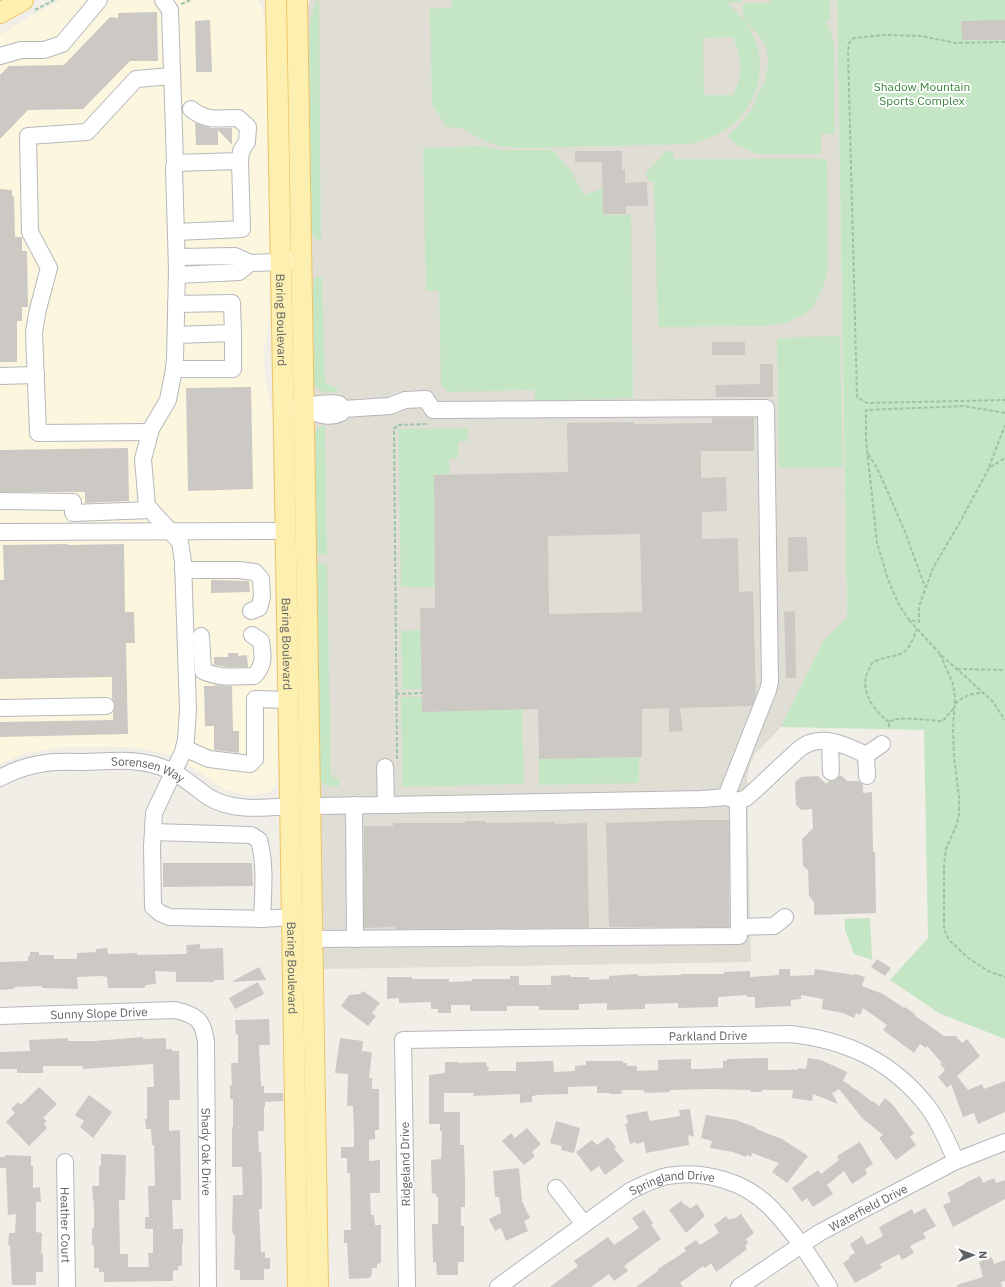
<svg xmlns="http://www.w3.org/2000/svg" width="1005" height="1287" viewBox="0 0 1005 1287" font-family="'IBM Plex Sans',sans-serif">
  <rect width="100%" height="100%" fill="#f0eee7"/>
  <path fill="#fdf6df" d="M61 0H258L261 5 266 23V42L270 317 264 348 265 377 272 412V421L278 777 275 785 270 792 253 795 238 793 222 788 189 765 172 756 151 750 132 747H62L43 750 22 754 0 764V35L22 21Z"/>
  <path fill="#e0ddd5" d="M310 0H837L847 617 824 640 781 727 755 754 750 765 747 777 751 962 323 969 305 16Z"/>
  <g fill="#c5e6c5" fill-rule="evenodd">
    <path d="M317 0H319L321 241C315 239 313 237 311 230L309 31C310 19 312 10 317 0Z"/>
    <path d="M452 0H742V2L727 3C739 14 752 27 757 45 764 69 758 94 743 114 740 117 738 121 735 123 722 134 707 139 691 144L526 148 504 147 484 141 461 128 447 127 432 105 430 9 452 7ZM733 37C741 59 744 73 733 95H704L703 38Z"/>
    <path d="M770 0H830V21L824 22C832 28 832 35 834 44L835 134H821V154H756L745 148 739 147 727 136 739 125 752 109 758 93 764 84 767 73 768 58 765 44 758 34 750 27 743 18V3H770Z"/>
    <path d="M837 0H1005V1039L939 1013 890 980 928 938 924 730 781 727 824 640 847 617Z"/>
    <path d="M483 146 501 150H553L571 171 584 195 603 188 604 215H631L633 398 535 401 534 390 448 392 441 384 439 290 426 291 423 148Z"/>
    <path d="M667 150 673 152 674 159H827L828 266 823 288 814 305 804 315 785 323 764 326 658 327 654 183 649 181 645 174Z"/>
    <path d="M315 277H322L325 383 337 388V392C327 392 319 393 314 384L313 287Z"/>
    <path d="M840 336 843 467 779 468 777 338Z"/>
    <path d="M325 425V442L327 556 317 553 315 436C316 429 317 427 325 425Z"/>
    <path d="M468 428V441L458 442V458H449L450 474 434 475 435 587H401L398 429Z"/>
    <path d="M317 562 327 566 331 776 339 780V787C330 787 325 787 319 779Z"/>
    <path d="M421 630 422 689 402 690 401 631Z"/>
    <path d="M401 697H422L522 709 524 784 402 787Z"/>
    <path d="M639 757V783L539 785V759Z"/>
    <path d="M870 918 872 960 854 954 845 930V919Z"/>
  </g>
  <g fill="#ccc9c4" fill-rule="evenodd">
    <path d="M157 12 158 61H130L83 109 28 110 0 139V75L9 66 64 65 110 17 118 18V13Z"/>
    <path d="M210 20 212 72H196L195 21Z"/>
    <path d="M1005 20V40H962L961 21Z"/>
    <path d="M195 123 212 128H232V145L218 130V145H196Z"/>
    <path d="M575 151H622V170H625V183L647 182 648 206H626V214H603L602 162H575Z"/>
    <path d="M0 189 12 190V197L14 196 15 237H22V251H27L28 307H22V321H17V362H0Z"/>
    <rect x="712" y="342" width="33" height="13"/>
    <path d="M760 364H773V397H716L715 385 760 384Z"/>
    <path d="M251 387 253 489 188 491 186 388Z"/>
    <path d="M712 418H754V451H701V478L726 477 727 511 702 512V539L738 538 739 592 753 591 756 696 752 706 680 708 683 731 669 732V708L642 709V757L539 759 538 709 422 712 420 608H435L434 475 568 472 567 423 634 422V424L712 423ZM640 534 642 612 549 614 548 536Z"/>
    <path d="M128 448 129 501 85 503V492H0V450Z"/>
    <path d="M788 537H807L808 571 788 572Z"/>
    <path d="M68 544V545L124 544 125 612H134L135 643H126L128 734 0 737V722L113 720V712L115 705 112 699V677L0 679V580H4L3 545Z"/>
    <path d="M211 580 249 581 250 592 211 593Z"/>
    <path d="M795 611 796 678H786L784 612Z"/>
    <path d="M228 653H238V656L247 655 248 667H228L214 665V657H228Z"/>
    <path d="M215 685 232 686 233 731H239V753L214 750V726H205L204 686H215Z"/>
    <path d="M818 776 826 784 829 781 836 780 839 776H842L847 781H859L863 785V793L872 792 873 852H875L876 913 814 915V902L809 896 808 870 803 866 802 839 813 828 812 809 801 810 796 805 795 782 801 777Z"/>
    <path d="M695 820H729V927H609L606 823Z"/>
    <path d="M465 821H486V823L555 822V824L587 823 589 928 395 929V927L364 928V826H393V823H465Z"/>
    <path d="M163 863H252L253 886 163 887Z"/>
    <path d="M200 944V949L223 948 224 980H214V982H176V972L155 971 156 984 146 985 144 988H108L107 977 101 976 77 977 78 989 42 988V986L14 987V989L0 990V962L28 961V956H30V952H39V955H54V959H77V953L96 952V949L107 948 108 954 137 953V955L187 954 186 945Z"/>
    <path d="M877 959 891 968 885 976 871 967Z"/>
    <path d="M259 967 266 980 231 982Z"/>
    <path d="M779 969H790V976L814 975 815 969 854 975 855 974 865 977 862 986 883 994 904 1008 905 1007 915 1014 914 1015 944 1036H956L962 1043 967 1039 980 1056 957 1076 968 1090 982 1084 984 1089 1005 1081V1112L978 1124 974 1113 963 1117 951 1084 947 1088 938 1077 945 1070 940 1064 942 1063 927 1046 926 1048 920 1044 914 1053 883 1030 887 1025 863 1008 860 1015 856 1013 854 1018 843 1013 822 1009 823 999 801 995V999L791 1000V1006L755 1008V997H747V995L718 997V1007L678 1008V1003L645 1004V1009L607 1010V1003L579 1004V1010H539V1006H507V1011H470V1005H451V1013H438V1009H431V1002L399 1003V998L387 999V977H412V979H449V982L472 981V979H510V976H519V985H551V976L570 975 571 977H589V980L609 979V976L638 974V976L681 975V974H724V972L750 971V977L779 975Z"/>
    <path d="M258 982 264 994 235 1009 229 998Z"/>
    <path d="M363 991 380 1003 372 1013 376 1016 368 1026 341 1006 349 995 360 994Z"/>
    <path d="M269 1019 270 1045H259L261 1086H264V1093H283V1101L265 1102V1107H264V1131H258L259 1152H261L262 1175V1209H259L261 1252H265V1258H270V1269H264V1280H240V1270H234L235 1235H233L232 1228 233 1195H243L242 1167H232V1127H233V1099H230V1085H232L231 1063H238V1034L236 1035 235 1020Z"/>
    <path d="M143 1037V1039L166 1038V1049H172V1051H179L180 1100H169V1131L180 1130 181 1200H172L173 1229H183V1244H182V1266H178V1270L173 1271V1281L104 1282V1272H99V1268H94V1245H92V1228H94V1201H93L92 1186H99V1166H101V1154L126 1155 125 1200H119L120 1254H128V1267H149L148 1253H153V1229H145V1217H149L148 1186H155L154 1145H152L151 1129H146L145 1119H147V1087H154L153 1064 83 1069V1066H43V1073H17V1069H0V1052L30 1051 29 1040 68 1038V1041H94Z"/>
    <path d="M340 1038 363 1041 362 1051 372 1052 369 1078H372V1089H379V1130H375V1139L369 1140V1161L380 1160V1193H370L371 1215H374L375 1225H381V1263L377 1264V1268H372V1274L370 1278 349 1279 347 1243H344V1230H351L350 1173H347V1158H341V1147H354V1130L353 1106H347L348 1074 335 1073Z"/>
    <path d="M768 1058V1070H791V1069L798 1070V1068L806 1069 808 1058 821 1060 847 1072 843 1081 850 1085V1086L857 1090 872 1102 873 1101 879 1106 885 1098 893 1105 914 1133 910 1137 916 1145 896 1160 879 1138 883 1135 863 1119 839 1089 833 1093 831 1091 838 1104 813 1094 812 1101 792 1098 793 1090H762V1092H751V1090L711 1089 670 1090V1092L649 1093 644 1092V1090H621L622 1094H610V1093H597V1086L568 1087V1094L535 1095V1096H532V1102L520 1103V1094L473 1096 474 1093H444V1112H460V1145H464L465 1178V1207H461V1226H464V1262H458V1275H437L436 1262 433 1263 432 1224H438V1197H436V1194L432 1193 431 1160 441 1159 442 1131H440V1124H429V1075L445 1073V1062H458V1063L486 1062 487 1067H489L488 1071H516V1062L553 1061 554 1072 575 1071V1066L586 1065V1061H623V1063H627V1066H637V1071L658 1070V1060L691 1059V1069H698L723 1068V1061H727V1059Z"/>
    <path d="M39 1087 57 1104 43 1118 47 1121 44 1124 47 1128 29 1146 6 1122 15 1113 11 1109 18 1102 21 1105Z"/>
    <path d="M89 1095 112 1112 93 1138 80 1127 84 1121 75 1115Z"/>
    <path d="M690 1109 694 1137 688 1135 689 1145 646 1153 644 1142 636 1144V1142L630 1144 625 1124 628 1123 626 1115 647 1111 650 1121 680 1116 679 1110Z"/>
    <path d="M706 1115 736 1120 757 1128 756 1129 782 1139 808 1156 787 1183 772 1172 779 1163 752 1153 751 1157 747 1155 746 1157 733 1152 710 1148 712 1141 701 1138Z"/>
    <path d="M556 1121 580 1128 574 1153 561 1150 562 1146 550 1143Z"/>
    <path d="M527 1128 541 1144 532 1152 535 1156 524 1165 502 1141 511 1133 515 1138Z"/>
    <path d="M608 1137 616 1147 614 1148 624 1161 605 1175 599 1166 591 1172 576 1152 592 1140 597 1145Z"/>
    <path d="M860 1142 873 1164 865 1169 867 1174 852 1184 844 1171 827 1185 833 1194 813 1207 807 1198 802 1202 792 1188 818 1170 821 1174 839 1160 837 1156Z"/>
    <path d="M5 1155 31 1156V1166H33V1188L40 1187 41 1202H36V1232L42 1233 41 1254H43V1272H36V1285H12L10 1245H8L9 1233H15L16 1214 8 1215 6 1168H0V1157H5Z"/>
    <path d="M519 1168 522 1201 530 1218 524 1221 528 1231 506 1241 501 1228 495 1231 489 1219 501 1213 499 1197H495L493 1171Z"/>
    <path d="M980 1176 983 1183 994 1178 996 1183 1005 1180V1199L953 1227 943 1205 951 1202 947 1193 965 1184V1183Z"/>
    <path d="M681 1201 686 1206 687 1205 690 1209 697 1204 705 1216 686 1233 669 1210Z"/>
    <path d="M925 1208 936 1226 923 1233 926 1238 910 1246 914 1253 902 1260 899 1254 880 1264 882 1268 855 1283 843 1263 850 1258 849 1256 855 1253 850 1244 862 1236 867 1245 883 1236 879 1227 912 1209 914 1214Z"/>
    <path d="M644 1210 653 1223 651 1225 661 1239 624 1266 628 1271 614 1281 609 1274 591 1287H550L578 1266 574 1261 608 1237 614 1245 639 1228 632 1218Z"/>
    <path d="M741 1214 754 1233 746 1239 748 1243 745 1246 747 1249 727 1264 716 1272 711 1263 705 1268 703 1266 680 1283 683 1287H636L658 1271V1269L686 1251 684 1248 696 1240 700 1245 719 1233 714 1225 726 1216 729 1220 733 1218 734 1219Z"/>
    <path d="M992 1257 994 1264 1005 1260V1281L1001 1282 1002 1287H957V1285L983 1277 979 1262Z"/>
  </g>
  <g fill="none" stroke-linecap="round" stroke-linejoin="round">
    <defs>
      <g id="minor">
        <path d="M163 0 170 10 175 163 174 168 177 270 175 358 174 369 168 400 151 429 143 459 147 506 180 542 183 562 188 710 186 740 183 752 154 813 152 846 153 907 160 913 169 917 262 919 292 917"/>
        <path d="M0 56 21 50H44L62 44 99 0"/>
        <path d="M191 109C207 122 219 118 238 118L248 127 247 142 241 151 240 161"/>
        <path d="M175 163 240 161 242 229 176 232"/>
        <path d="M177 257 235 256 250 263 281 262 292 260"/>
        <path d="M177 275 239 272 250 263"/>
        <path d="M176 304 232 303 233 333"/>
        <path d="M174 369H233V333L176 335"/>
        <path d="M0 376 36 375"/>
        <path d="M304 407C316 414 328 419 341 413L343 409"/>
        <path d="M293 408C309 407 323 401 339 404L343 409"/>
        <path d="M343 409 390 406 405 400 426 399 433 410 766 408 770 682 768 690 726 797 702 799 386 805"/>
        <path d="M150 432 38 433 34 332 38 309 49 268 30 232 28 136 87 132 136 79 172 76"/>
        <path d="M0 501 73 502V513L151 510"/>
        <path d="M0 532 286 531"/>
        <path d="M183 570H239L255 572 261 579 262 597 259 608 251 611"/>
        <path d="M201 636 203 671C220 679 236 676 254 676 265 665 263 655 261 641L252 635"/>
        <path d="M0 708 106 706"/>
        <path d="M830 742 831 772"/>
        <path d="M184 748 209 759 250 764 255 759V699L288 700"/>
        <path d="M866 755 867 776"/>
        <path d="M866 755 882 744"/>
        <path id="s1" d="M0 778C14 770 31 765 46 763 59 761 73 762 86 762 111 761 137 758 161 767 179 773 192 785 207 796 231 812 263 808 290 806"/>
        <path d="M738 801 746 798 753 792 798 750C819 732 844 744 866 755"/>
        <path d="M354 805 355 939"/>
        <path d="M311 806 386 805 385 767"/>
        <path d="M153 832 251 835 259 840C266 865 263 893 262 919"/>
        <path d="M739 927 774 926 785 917"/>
        <path d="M313 939 739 936 738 801 726 797"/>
        <path id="s2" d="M0 1016 175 1010C196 1015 203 1019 206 1042L208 1287"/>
        <path id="s3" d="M65 1162 67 1287"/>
        <path d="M556 1188 584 1224"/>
        <path id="s4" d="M407 1287 403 1040 790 1034C847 1040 892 1061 928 1107 940 1123 948 1143 956 1161"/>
        <path id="s5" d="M498 1287 630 1191C642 1185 654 1179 667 1176 704 1170 745 1181 771 1208 794 1232 812 1259 829 1287"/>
        <path id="s6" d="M739 1287 819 1233 864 1209 956 1161 1005 1142"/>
      </g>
      <g id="major">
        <path id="s7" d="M276 0 284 430 298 1287"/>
        <path d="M297 0 318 1287"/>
        <path d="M0 13 23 0"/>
      </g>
    </defs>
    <use href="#minor" stroke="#b4b7bb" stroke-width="18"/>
    <use href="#major" stroke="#edc563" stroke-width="22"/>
    <g stroke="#9cc5a8" stroke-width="2" stroke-dasharray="4 2" stroke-linecap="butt">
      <path d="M181 4 191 0"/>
      <path d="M35 10 54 0"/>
      <path d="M1005 42 956 43 921 36 884 35 854 38 849 43 848 51 857 397 867 403 1005 400"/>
      <path d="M1005 413 964 406 866 410V440L877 543 888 579 898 603 908 619 919 622V606L933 568 960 522 989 468 1005 458"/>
      <path d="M868 454 877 468 886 488 905 532 925 587"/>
      <path d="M989 467 1005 425"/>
      <path d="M909 620 943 657 966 677 993 702 1005 720"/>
      <path d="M940 654 953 684 955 697 953 729 954 757 959 797V813L957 824 946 849 944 865V929L949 940 967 957 988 971 1005 977"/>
      <path d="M957 669 1005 670"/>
      <path d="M396 694 422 693"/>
      <path d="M955 704C964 696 971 693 983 693"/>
      <path d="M889 722C873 710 858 689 869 669 870 667 871 663 874 662 884 656 896 658 905 651 911 646 914 636 917 629"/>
      <path d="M889 727V722C897 715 930 721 943 721L954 708"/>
      <path d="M397 759 394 429 398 425 429 424"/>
    </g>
    <use href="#minor" stroke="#fff" stroke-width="16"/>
    <use href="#major" stroke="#fdefaf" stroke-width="20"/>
  </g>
  <g text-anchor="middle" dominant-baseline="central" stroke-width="4" stroke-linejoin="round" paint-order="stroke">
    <g font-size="12" fill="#38843b" stroke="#fff">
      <text x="922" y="86">Shadow Mountain<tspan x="922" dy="14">Sports Complex</tspan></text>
    </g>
    <g font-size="12" fill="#5e6267" stroke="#fff">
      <text stroke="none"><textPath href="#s7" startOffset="320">Baring Boulevard</textPath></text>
      <text stroke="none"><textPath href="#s7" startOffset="644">Baring Boulevard</textPath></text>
      <text stroke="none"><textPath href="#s1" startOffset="152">Sorensen Way</textPath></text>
      <text stroke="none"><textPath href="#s7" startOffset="968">Baring Boulevard</textPath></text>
      <text stroke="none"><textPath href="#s2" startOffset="99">Sunny Slope Drive</textPath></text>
      <text stroke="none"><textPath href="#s4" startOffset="552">Parkland Drive</textPath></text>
      <text stroke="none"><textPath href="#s2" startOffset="334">Shady Oak Drive</textPath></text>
      <text transform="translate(405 1164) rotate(-91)">Ridgeland Drive</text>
      <text stroke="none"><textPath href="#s5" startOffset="207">Springland Drive</textPath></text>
      <text stroke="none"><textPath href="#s6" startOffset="152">Waterfield Drive</textPath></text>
      <text stroke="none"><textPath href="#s3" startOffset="63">Heather Court</textPath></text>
    </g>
  </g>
  <g transform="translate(973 1255) rotate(89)" stroke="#ffffff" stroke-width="3" paint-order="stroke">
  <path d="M0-3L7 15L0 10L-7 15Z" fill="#5e6267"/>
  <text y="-6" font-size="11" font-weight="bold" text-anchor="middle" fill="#5e6267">N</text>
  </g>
</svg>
